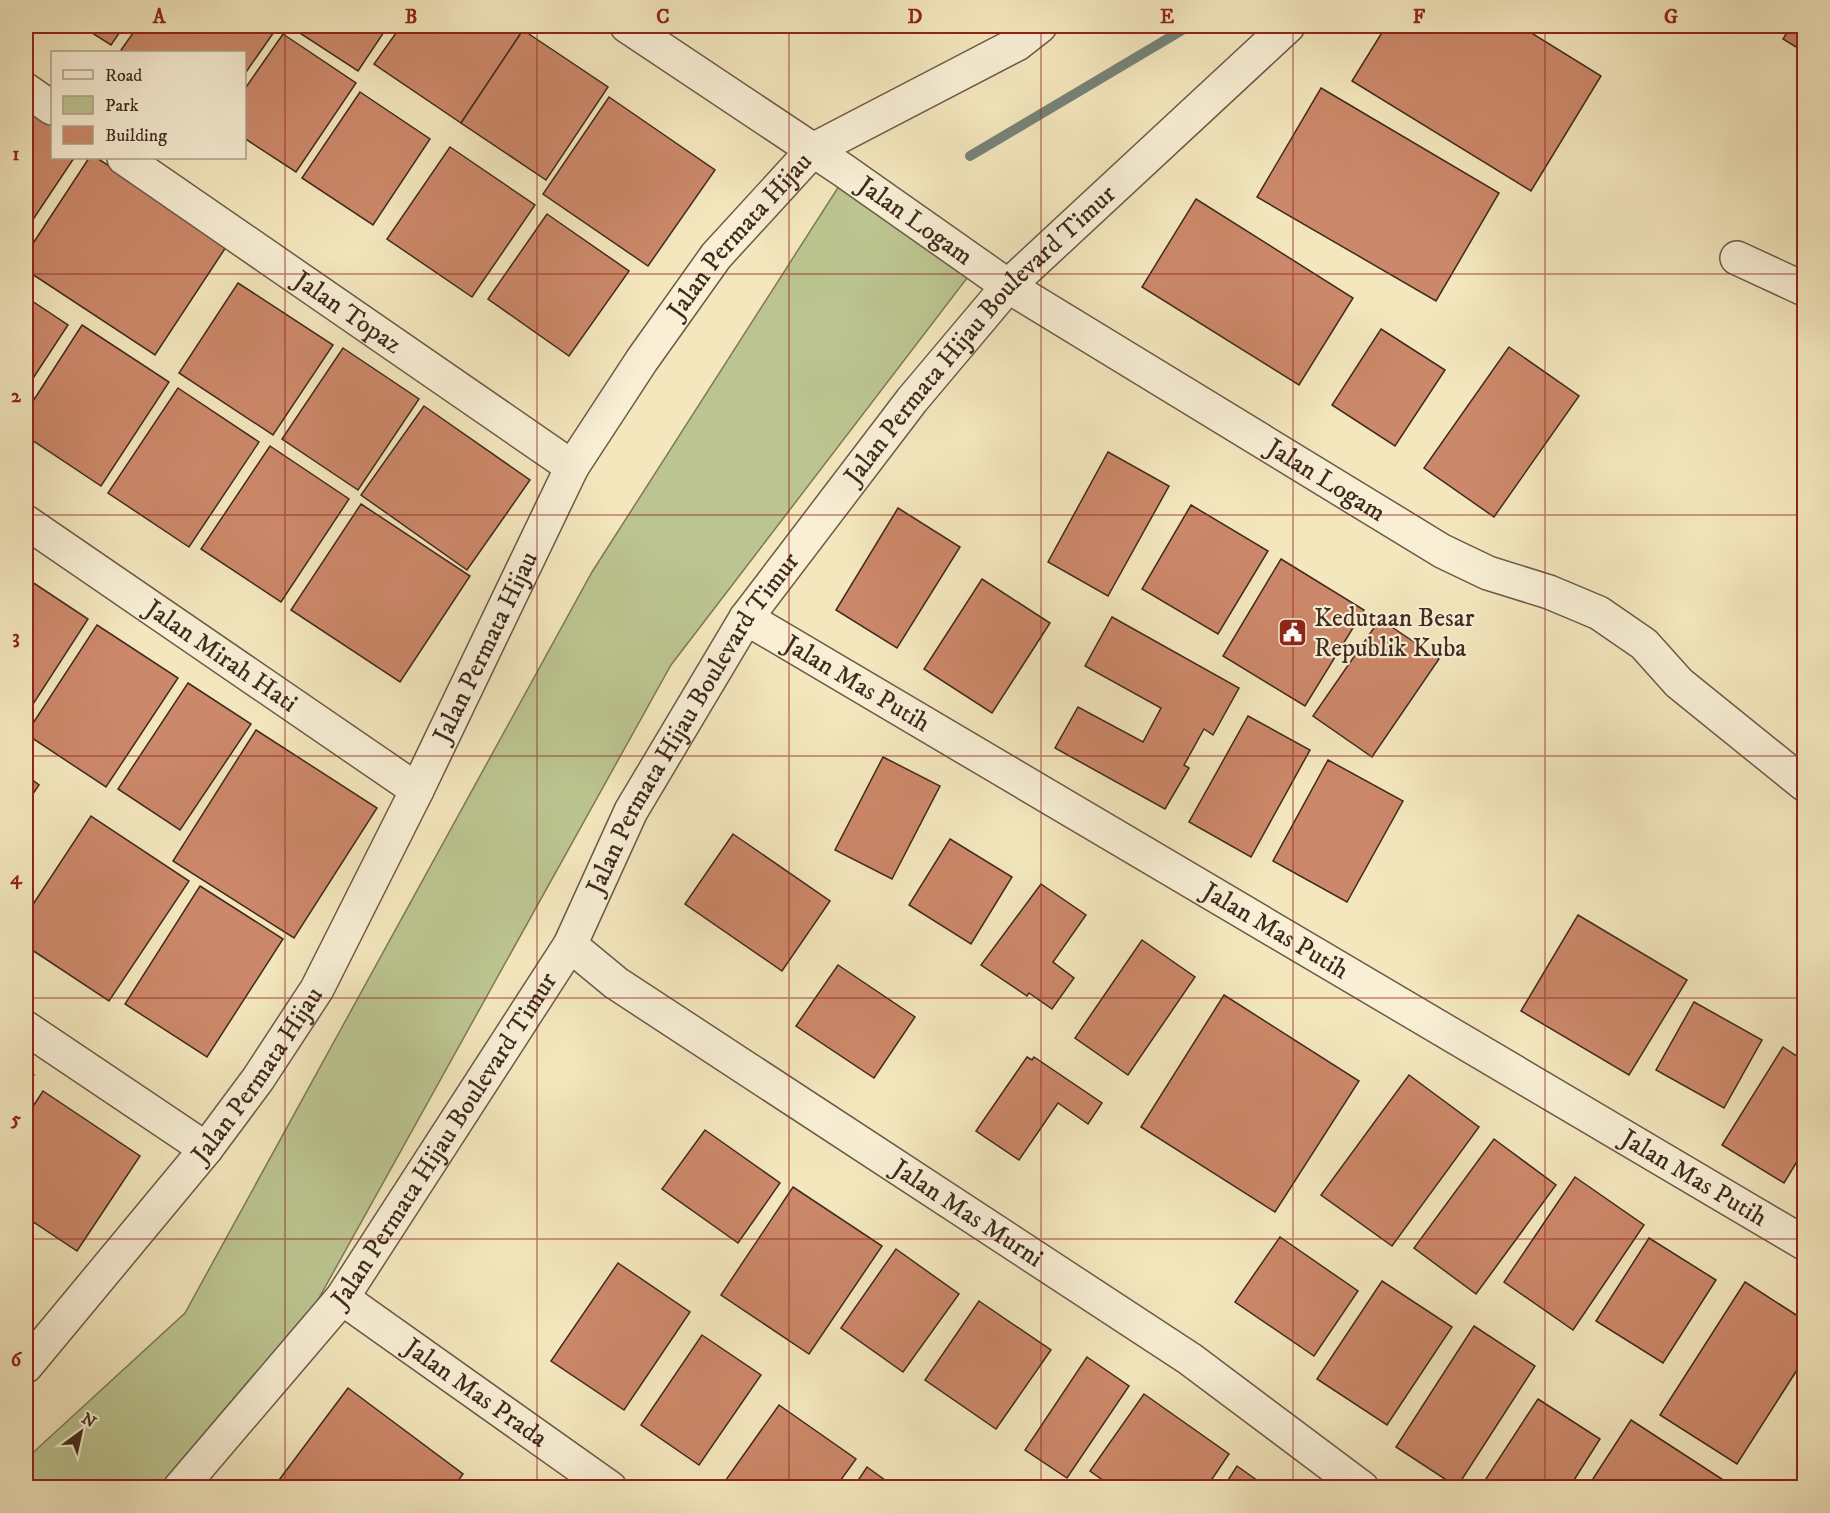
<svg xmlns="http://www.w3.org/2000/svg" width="1830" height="1513" viewBox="0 0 1830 1513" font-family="'IM FELL DW Pica',serif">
  <rect width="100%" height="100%" fill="#f4e7be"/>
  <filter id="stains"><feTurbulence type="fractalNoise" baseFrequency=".00333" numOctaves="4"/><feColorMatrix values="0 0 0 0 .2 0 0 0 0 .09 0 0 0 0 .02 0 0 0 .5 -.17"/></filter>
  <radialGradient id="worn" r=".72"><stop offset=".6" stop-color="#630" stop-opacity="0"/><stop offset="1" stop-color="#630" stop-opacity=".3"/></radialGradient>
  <path fill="#bcc591" stroke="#7e7858" stroke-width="1.5" d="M839 186 974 269 671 665 304 1325 169 1487 26 1488V1459L185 1313 592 572Z"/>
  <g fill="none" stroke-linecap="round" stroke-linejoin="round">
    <path stroke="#778378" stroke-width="10" d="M970 156 1189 26"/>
  </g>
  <g fill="#cc886a" stroke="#402a1f" stroke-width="1.5">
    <path d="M81 26H124L111 45Z"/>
    <path d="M138 26H264L274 32 244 75V52H125L121 50Z"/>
    <path d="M289 26H388L358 71Z"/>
    <path d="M401 26H516L523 30 461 123 374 64Z"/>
    <path d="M1386 26H1520L1601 76 1531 191 1352 81Z"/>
    <path d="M1791 26H1804V52L1783 39Z"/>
    <path d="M523 30 608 87 546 180 461 123Z"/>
    <path d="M283 34 356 83 296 172 244 138V90Z"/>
    <path d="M1321 88 1499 193 1436 301 1257 197Z"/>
    <path d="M360 92 430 139 373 225 302 178Z"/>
    <path d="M609 97 715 170 648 266 543 194Z"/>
    <path d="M26 104 52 122V158H74L26 230Z"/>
    <path d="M450 147 535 205 472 297 387 239Z"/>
    <path d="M89 158H97L228 244 155 355 26 270V254Z"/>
    <path d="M1196 199 1353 298 1299 385 1142 287Z"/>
    <path d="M547 214 629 271 569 356 488 299Z"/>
    <path d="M238 283 333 345 273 435 179 373Z"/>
    <path d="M26 297 68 325 26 389Z"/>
    <path d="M82 325 169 382 101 486 26 436V412Z"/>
    <path d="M1381 329 1445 370 1395 446 1332 405Z"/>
    <path d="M1509 347 1579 396 1494 517 1424 468Z"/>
    <path d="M343 348 419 399 358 490 282 439Z"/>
    <path d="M178 388 259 442 189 547 108 493Z"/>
    <path d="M424 406 530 480 467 570 361 495Z"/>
    <path d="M270 446 349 499 281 602 201 549Z"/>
    <path d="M1108 452 1169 486 1108 596 1048 562Z"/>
    <path d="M361 504 470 576 400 682 291 610Z"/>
    <path d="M1191 505 1268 551 1218 634 1142 589Z"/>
    <path d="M898 508 960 547 897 648 836 610Z"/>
    <path d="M1281 559 1364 610 1305 706 1223 656Z"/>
    <path d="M26 578 88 619 26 715Z"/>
    <path d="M982 579 1050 623 992 713 924 669Z"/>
    <path d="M1112 617 1239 688 1213 735 1204 729 1184 765 1189 768 1165 809 1055 748 1078 707 1143 742 1161 708 1085 666Z"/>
    <path d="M1380 619 1439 659 1372 757 1313 716Z"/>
    <path d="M97 625 178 678 106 787 26 734Z"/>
    <path d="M188 683 251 724 180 830 118 789Z"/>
    <path d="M1248 716 1310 750 1251 857 1189 822Z"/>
    <path d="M256 730 377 808 294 938 173 861Z"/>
    <path d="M883 757 940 786 892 879 835 850Z"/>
    <path d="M1328 760 1403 801 1347 902 1273 861Z"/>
    <path d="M26 775 39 785 26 804Z"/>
    <path d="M91 816 189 881 109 1001 26 946V915Z"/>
    <path d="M733 834 830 901 782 971 685 904Z"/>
    <path d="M950 839 1012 877 971 944 909 905Z"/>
    <path d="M1041 884 1086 915 1053 962 1074 978 1052 1009 1029 993 1027 996 981 965Z"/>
    <path d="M200 886 283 939 207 1057 125 1004Z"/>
    <path d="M1578 915 1687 980 1629 1075 1521 1011Z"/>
    <path d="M1142 940 1195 977 1128 1075 1075 1038Z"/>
    <path d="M838 965 915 1017 874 1078 796 1026Z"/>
    <path d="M1224 995 1359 1081 1275 1212 1141 1127Z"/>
    <path d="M1694 1002 1762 1040 1724 1108 1656 1070Z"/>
    <path d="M1783 1047 1804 1061V1150L1784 1183 1722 1145Z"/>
    <path d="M1027 1057 1032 1060 1034 1057 1102 1103 1088 1124 1058 1103 1019 1160 976 1131Z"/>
    <path d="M26 1069 34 1075 26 1089Z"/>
    <path d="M1409 1075 1479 1127 1392 1246 1321 1195Z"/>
    <path d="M43 1091 140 1156 77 1251 26 1217V1117Z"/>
    <path d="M705 1130 780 1183 738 1243 662 1189Z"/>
    <path d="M1494 1139 1556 1185 1476 1294 1414 1248Z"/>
    <path d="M1575 1177 1644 1225 1573 1330 1504 1282Z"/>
    <path d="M793 1187 882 1246 809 1354 721 1295Z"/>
    <path d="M1280 1237 1358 1291 1314 1356 1235 1302Z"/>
    <path d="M1649 1238 1716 1280 1663 1363 1596 1321Z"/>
    <path d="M896 1249 959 1294 903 1372 841 1328Z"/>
    <path d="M618 1263 690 1312 624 1410 551 1361Z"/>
    <path d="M1382 1281 1452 1327 1387 1425 1317 1379Z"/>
    <path d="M1745 1282 1804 1320V1359L1737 1464 1660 1415Z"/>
    <path d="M979 1301 1051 1350 996 1429 925 1380Z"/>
    <path d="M1474 1326 1535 1366 1457 1487 1396 1447Z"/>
    <path d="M702 1335 761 1375 699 1465 641 1425Z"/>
    <path d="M1087 1357 1129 1386 1067 1478 1025 1450Z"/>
    <path d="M348 1388 463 1474 453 1488H273Z"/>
    <path d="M1144 1394 1229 1454 1206 1488H1114L1090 1471Z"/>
    <path d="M1538 1399 1600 1439 1569 1488H1480Z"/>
    <path d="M779 1405 856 1459 835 1488H728L723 1484Z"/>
    <path d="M1631 1420 1731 1485 1729 1488H1587Z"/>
    <path d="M1237 1466 1268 1488H1223Z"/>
    <path d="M867 1467 896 1488H853Z"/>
    <path d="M966 1481 974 1488H961Z"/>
  </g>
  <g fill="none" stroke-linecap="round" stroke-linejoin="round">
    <defs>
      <g id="minor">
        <path id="s1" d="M627 26 843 170 1008 286 1442 551 1488 573 1549 592 1599 613 1644 644 1679 683 1804 784"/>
        <path d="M26 90 52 108"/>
        <path id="s2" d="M124 158 572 467"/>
        <path d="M1737 258 1804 289"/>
        <path id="s3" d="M26 522 417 790"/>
        <path id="s4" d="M746 618 1804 1243"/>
        <path id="s5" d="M570 945 616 983 1190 1359 1362 1488"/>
        <path d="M26 1028 206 1149"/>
        <path id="s6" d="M342 1298 610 1488"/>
        <path id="s7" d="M26 1366 206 1149 258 1079 317 989 417 790 572 467 642 360 716 256 813 150 1017 44 1040 26"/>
        <path id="s8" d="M180 1488 342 1298 570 945 631 811 746 618 912 400 1008 286 1288 26"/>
      </g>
    </defs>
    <use href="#minor" stroke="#6d5947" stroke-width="36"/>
    <use href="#minor" stroke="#f8efd5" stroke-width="33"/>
  </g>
  <path fill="none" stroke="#8f2418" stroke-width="1.5" stroke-opacity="0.55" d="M285 26V1488M537 26V1488M789 26V1488M1041 26V1488M1293 26V1488M1545 26V1488M26 274H1804M26 515H1804M26 756H1804M26 998H1804M26 1239H1804"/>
  <defs>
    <symbol id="civic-square" viewBox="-11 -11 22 22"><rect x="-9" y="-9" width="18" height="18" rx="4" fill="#8f2418" stroke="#f8efd5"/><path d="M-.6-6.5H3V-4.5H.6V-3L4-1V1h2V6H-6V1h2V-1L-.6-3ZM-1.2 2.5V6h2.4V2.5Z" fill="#fff"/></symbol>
  </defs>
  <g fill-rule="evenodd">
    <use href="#civic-square" x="1276" y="616" width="33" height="33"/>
  </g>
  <g text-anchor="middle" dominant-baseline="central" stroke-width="4.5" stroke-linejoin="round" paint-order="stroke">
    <g font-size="26" fill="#402a1f" stroke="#f8efd5">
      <text stroke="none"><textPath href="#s1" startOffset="348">Jalan Logam</textPath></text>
      <text stroke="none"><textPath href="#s7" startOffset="1344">Jalan Permata Hijau</textPath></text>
      <text stroke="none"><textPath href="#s2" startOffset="272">Jalan Topaz</textPath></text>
      <text stroke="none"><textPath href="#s8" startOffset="1410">Jalan Permata Hijau Boulevard Timur</textPath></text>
      <text stroke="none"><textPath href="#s1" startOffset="834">Jalan Logam</textPath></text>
      <text stroke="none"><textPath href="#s7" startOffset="858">Jalan Permata Hijau</textPath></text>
      <text stroke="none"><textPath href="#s3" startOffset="237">Jalan Mirah Hati</textPath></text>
      <text stroke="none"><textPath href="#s4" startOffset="129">Jalan Mas Putih</textPath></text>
      <text stroke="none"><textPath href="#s8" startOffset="924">Jalan Permata Hijau Boulevard Timur</textPath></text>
      <text stroke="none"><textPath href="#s4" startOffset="615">Jalan Mas Putih</textPath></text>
      <text stroke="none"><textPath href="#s7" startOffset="372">Jalan Permata Hijau</textPath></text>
      <text stroke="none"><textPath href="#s8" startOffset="438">Jalan Permata Hijau Boulevard Timur</textPath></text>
      <text stroke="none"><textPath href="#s4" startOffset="1101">Jalan Mas Putih</textPath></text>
      <text stroke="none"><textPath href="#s5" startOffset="480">Jalan Mas Murni</textPath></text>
      <text stroke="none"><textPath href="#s6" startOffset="164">Jalan Mas Prada</textPath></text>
    </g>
    <g font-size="26" fill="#402a1f" stroke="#f8efd5" text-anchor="start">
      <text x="1314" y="618">Kedutaan Besar<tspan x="1314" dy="30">Republik Kuba</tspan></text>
    </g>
  </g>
  <rect width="1830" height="1513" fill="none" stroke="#f4e7be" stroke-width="66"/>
  <rect x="51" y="51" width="195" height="108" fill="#f8efd5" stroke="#aea08c" stroke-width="1.5"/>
  <rect x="63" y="70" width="30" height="9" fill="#f8efd5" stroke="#aea08c" stroke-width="1.5"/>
  <text x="105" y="81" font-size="18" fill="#402a1f">Road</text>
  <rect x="63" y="96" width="30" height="18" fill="#bcc591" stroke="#aea08c" stroke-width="1.5"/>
  <text x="105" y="111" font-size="18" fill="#402a1f">Park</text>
  <rect x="63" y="126" width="30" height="18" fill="#cc886a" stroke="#aea08c" stroke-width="1.5"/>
  <text x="105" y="141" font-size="18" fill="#402a1f">Building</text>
  <g transform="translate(81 1432) rotate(33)" stroke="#f8efd5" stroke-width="4.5" paint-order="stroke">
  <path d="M0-4.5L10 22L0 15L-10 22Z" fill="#402a1f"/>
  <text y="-9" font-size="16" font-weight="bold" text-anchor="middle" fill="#402a1f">N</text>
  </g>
  <rect x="33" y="33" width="1764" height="1447" fill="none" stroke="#8f2418" stroke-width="2"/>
  <g font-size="20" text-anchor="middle" font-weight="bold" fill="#8f2418">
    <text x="159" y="23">A</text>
    <text x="411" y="23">B</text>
    <text x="663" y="23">C</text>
    <text x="915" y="23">D</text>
    <text x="1167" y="23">E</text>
    <text x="1419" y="23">F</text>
    <text x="1671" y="23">G</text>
    <text x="16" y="160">1</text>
    <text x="16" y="402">2</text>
    <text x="16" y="643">3</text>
    <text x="16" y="884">4</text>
    <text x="16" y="1125">5</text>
    <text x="16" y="1366">6</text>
  </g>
  <rect width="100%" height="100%" filter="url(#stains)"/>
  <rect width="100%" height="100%" fill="url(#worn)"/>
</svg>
